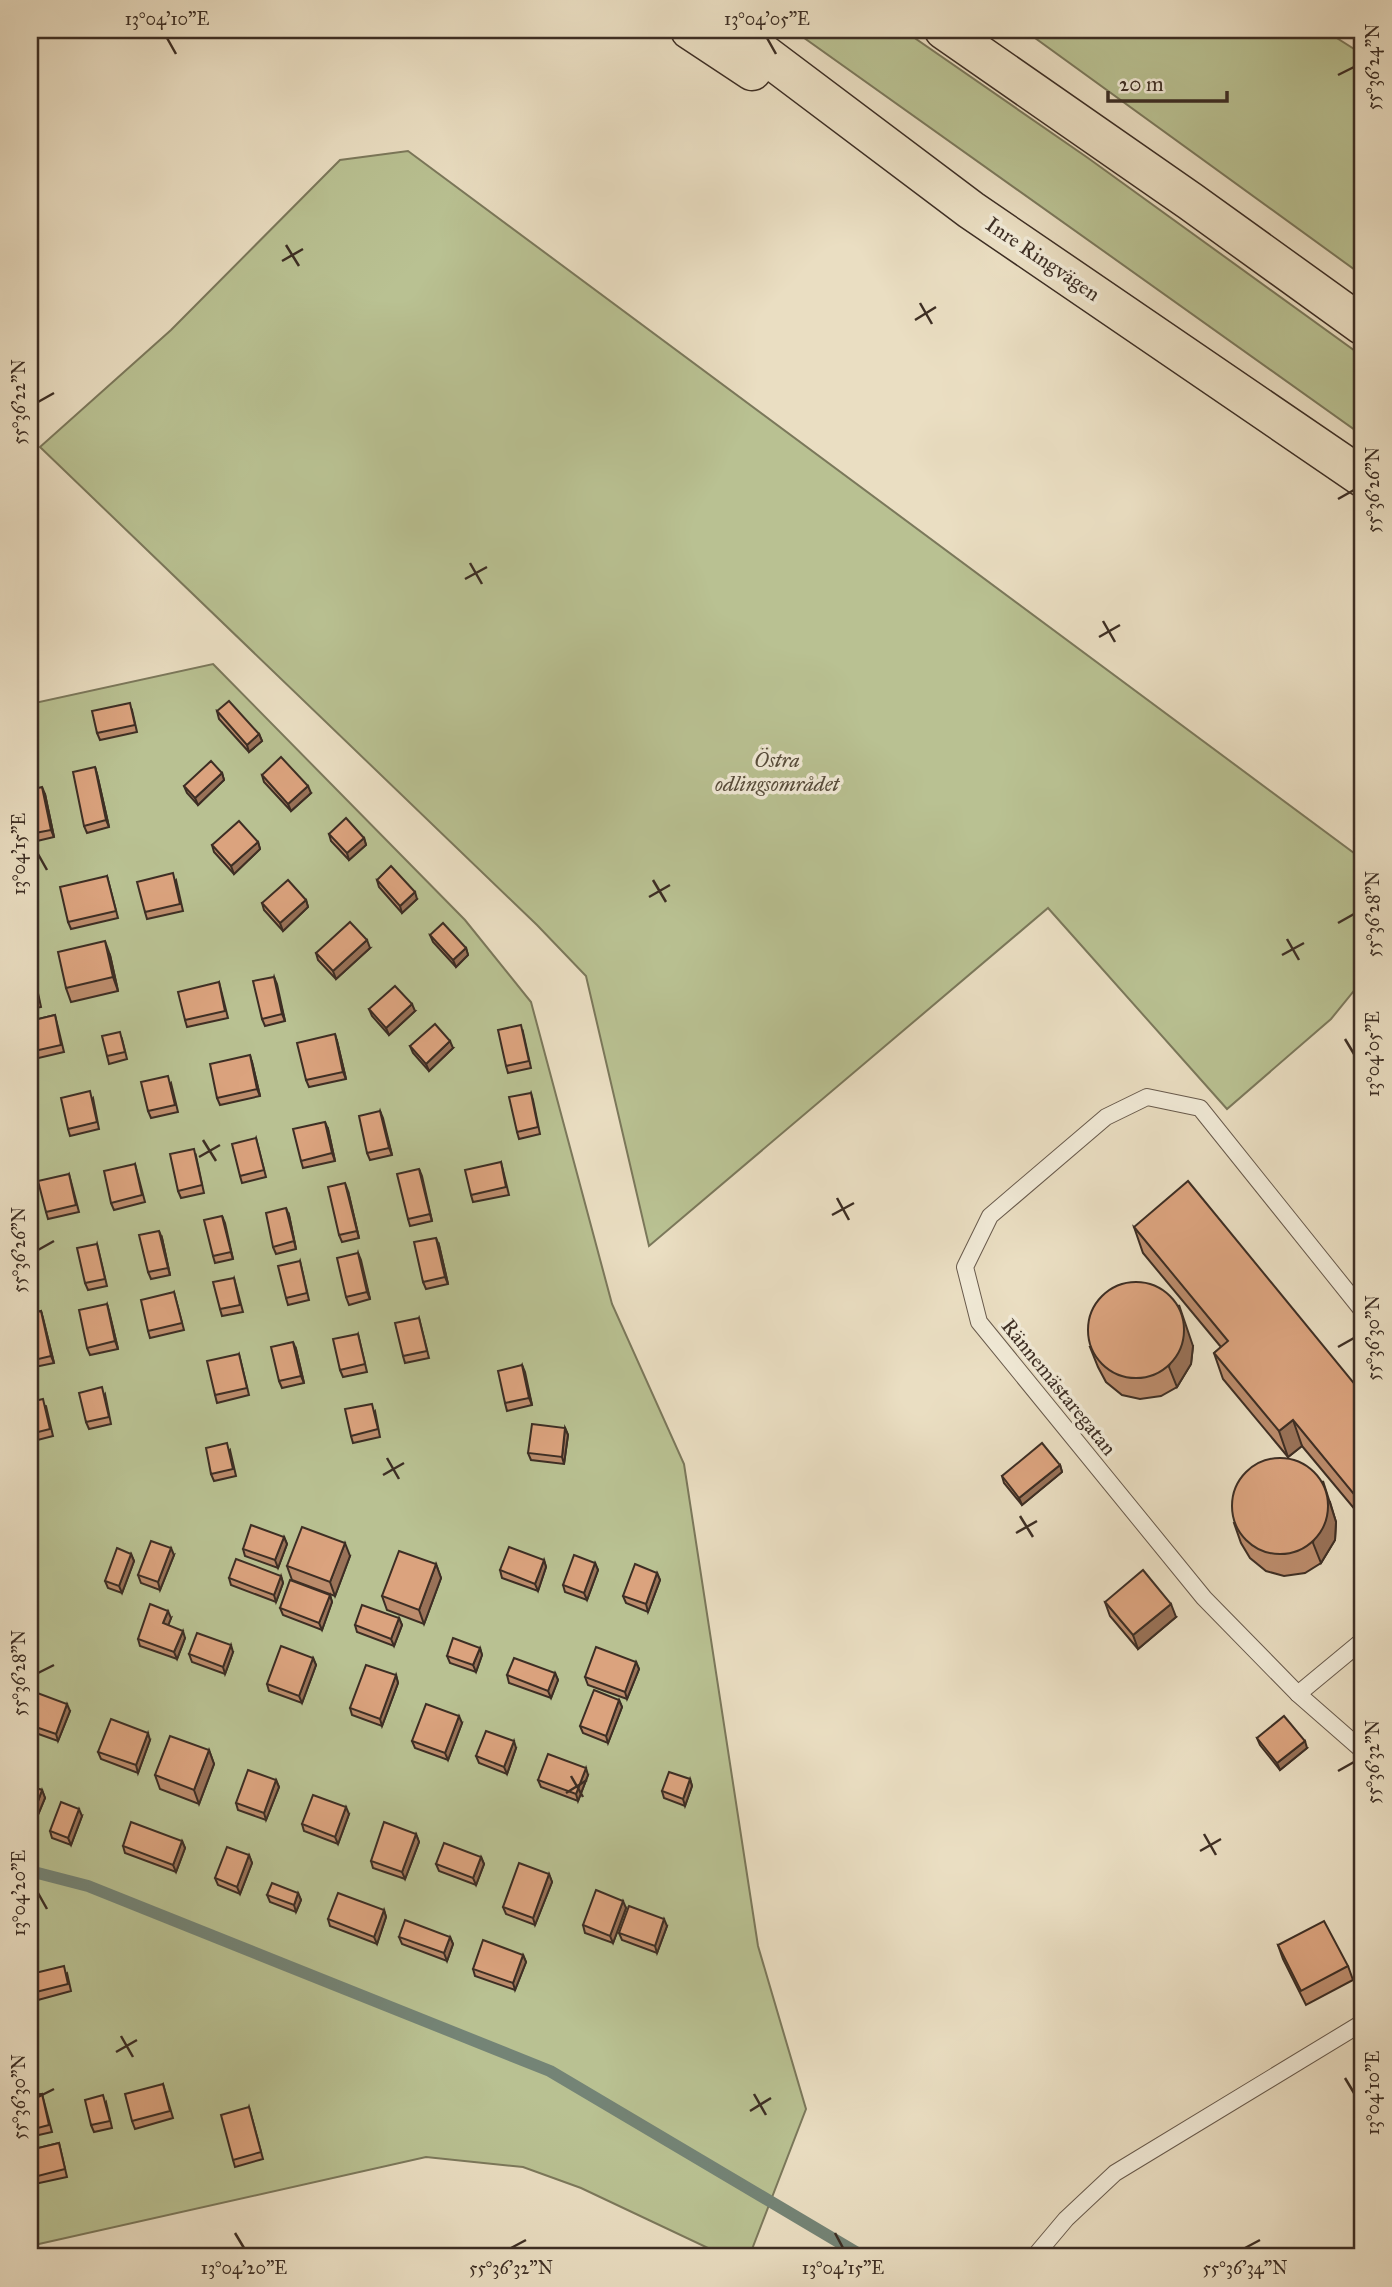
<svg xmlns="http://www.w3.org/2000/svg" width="1392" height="2287" viewBox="0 0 1392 2287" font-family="'IM FELL Great Primer',serif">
  <rect width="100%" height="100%" fill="#eadec2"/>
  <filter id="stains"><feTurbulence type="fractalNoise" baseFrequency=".00286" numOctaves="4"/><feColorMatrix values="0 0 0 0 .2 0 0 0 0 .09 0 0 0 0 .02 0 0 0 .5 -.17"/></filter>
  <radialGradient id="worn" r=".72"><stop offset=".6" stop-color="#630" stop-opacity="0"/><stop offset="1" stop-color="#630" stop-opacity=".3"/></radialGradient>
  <g fill="#b9c192" stroke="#7b785b" stroke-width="2">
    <path d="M793 30H903L1088 158 1362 356V435Z"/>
    <path d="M1024 30H1324L1362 54V275Z"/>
    <path d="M408 151 1362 859V981L1331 1019 1227 1109 1048 908 649 1246 586 976 537 925 40 447 171 330 340 160Z"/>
    <path d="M213 664 465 920 531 1002 612 1304 684 1464 758 1946 806 2109 749 2257H727L581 2188 523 2167 426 2157 30 2246V704Z"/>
  </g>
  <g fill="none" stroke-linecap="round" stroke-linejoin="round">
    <path stroke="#748476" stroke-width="12" d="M30 1871 88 1886 550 2071 864 2257"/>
    <defs>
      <g id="lane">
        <path d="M1362 1641 1298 1694 1362 1750"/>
        <path d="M1298 1694 1204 1598 979 1322 965 1267 990 1216 1106 1117 1147 1097 1200 1108 1362 1310"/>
        <path d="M1034 2257 1066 2219 1115 2173 1362 2023"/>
      </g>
      <g id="highway">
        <path d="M690 30 752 71"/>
        <path d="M732 30 971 210 1362 477"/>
        <path d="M944 30 1190 201 1362 325"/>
      </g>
    </defs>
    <use href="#lane" stroke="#685a4c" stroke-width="18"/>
    <use href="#highway" stroke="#3d2e24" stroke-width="41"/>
    <use href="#lane" stroke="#f1ead7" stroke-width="16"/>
    <use href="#highway" stroke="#eadec2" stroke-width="38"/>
  </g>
  <g fill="#bc8c6c" stroke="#3d2e24" stroke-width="2">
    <path d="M132 710 137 732 100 740 97 733Z"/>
    <path d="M217 711 259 734 262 741 249 752 219 719Z"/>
    <path d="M95 767 97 774 109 827 87 833 84 826Z"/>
    <path d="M222 773 224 780 198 805 187 793 184 786Z"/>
    <path d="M262 775 311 793 291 811 264 782Z"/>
    <path d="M30 790 45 794 54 837 37 841 32 821 30 822Z"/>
    <path d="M329 834 364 838 366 845 349 860 331 841Z"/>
    <path d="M258 842 260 849 234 874 214 852 212 845Z"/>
    <path d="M107 876 118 918 71 929 68 922Z"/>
    <path d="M176 880 183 911 147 919 145 912Z"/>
    <path d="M377 880 417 899 402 913 379 887Z"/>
    <path d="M306 900 308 907 283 931 264 910 262 903Z"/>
    <path d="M430 935 466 948 468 955 456 967 433 942Z"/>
    <path d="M370 948 336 979 318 960 316 953Z"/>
    <path d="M110 955 118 991 71 1002 66 988Z"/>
    <path d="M30 956 41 1007 30 1009Z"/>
    <path d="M274 977 285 1021 265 1026 262 1019Z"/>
    <path d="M219 982 228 1018 187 1027 185 1020Z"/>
    <path d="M369 1009 415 1011 389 1035 372 1016Z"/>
    <path d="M55 1015 64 1052 30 1060V1021Z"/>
    <path d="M523 1032 531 1068 508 1073 506 1066Z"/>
    <path d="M122 1039 127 1059 109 1064 107 1056Z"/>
    <path d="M337 1041 346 1079 309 1087 306 1080Z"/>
    <path d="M410 1046 453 1048 429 1071 413 1053Z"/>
    <path d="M252 1062 260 1096 220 1105 217 1098Z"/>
    <path d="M171 1083 178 1112 151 1118 148 1111Z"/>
    <path d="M531 1093 533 1100 540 1134 519 1139 517 1132Z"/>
    <path d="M93 1098 99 1129 70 1136 68 1129Z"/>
    <path d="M380 1111 392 1155 370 1160 367 1153Z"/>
    <path d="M328 1129 335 1161 303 1168 301 1161Z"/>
    <path d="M256 1138 266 1177 242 1183 240 1176Z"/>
    <path d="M196 1156 204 1193 181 1198 178 1191Z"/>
    <path d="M501 1162 509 1195 473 1202 471 1195Z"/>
    <path d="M135 1164 145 1202 114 1210 111 1203Z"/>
    <path d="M419 1169 432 1221 410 1226 408 1219Z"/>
    <path d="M69 1174 79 1212 48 1219 46 1212Z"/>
    <path d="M348 1191 359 1238 342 1242 339 1235Z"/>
    <path d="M289 1215 296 1249 276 1254 273 1247Z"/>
    <path d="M222 1216 233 1259 215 1263 213 1256Z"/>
    <path d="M1134 1227 1362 1393V1518L1302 1446 1288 1457 1223 1379 1214 1353 1221 1347 1143 1253Z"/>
    <path d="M162 1238 170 1275 151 1279 148 1272Z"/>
    <path d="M97 1244 107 1286 88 1290 85 1283Z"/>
    <path d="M439 1245 448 1284 426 1289 423 1282Z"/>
    <path d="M358 1253 370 1299 349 1305 346 1297Z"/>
    <path d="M30 1258 36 1284 30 1286Z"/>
    <path d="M300 1261 309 1300 288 1305 286 1298Z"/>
    <path d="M234 1278 243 1312 222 1316 220 1309Z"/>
    <path d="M174 1292 184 1330 150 1338 148 1331Z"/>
    <path d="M107 1304 118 1349 90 1355 87 1348Z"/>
    <path d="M41 1311 54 1363 30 1368V1314Z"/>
    <path d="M419 1318 429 1358 405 1363 403 1356Z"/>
    <path d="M358 1334 367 1372 343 1377 340 1370Z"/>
    <path d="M1193 1346 1191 1364 1177 1387 1161 1396 1140 1399 1122 1395 1106 1382 1098 1367 1090 1347Z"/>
    <path d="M296 1349 304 1383 282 1388 279 1381Z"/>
    <path d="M239 1354 249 1395 217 1403 215 1395Z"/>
    <path d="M522 1365 532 1405 507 1411 505 1403Z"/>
    <path d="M105 1394 111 1424 89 1429 86 1422Z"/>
    <path d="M30 1402 46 1406 53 1436 30 1442Z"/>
    <path d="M375 1411 380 1437 353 1443 351 1436Z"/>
    <path d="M565 1428 568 1435 564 1464 531 1460 528 1453Z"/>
    <path d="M230 1450 236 1476 214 1481 211 1474Z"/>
    <path d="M1060 1465 1062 1472 1022 1505 1004 1483 1002 1476Z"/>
    <path d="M1330 1502 1336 1522 1335 1540 1321 1563 1305 1573 1284 1576 1266 1571 1250 1558 1241 1543 1234 1523Z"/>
    <path d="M284 1537 287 1544 278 1568 245 1556 243 1549Z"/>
    <path d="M131 1554 134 1561 122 1593 108 1588 105 1581Z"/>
    <path d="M174 1555 160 1590 141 1583 138 1575Z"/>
    <path d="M350 1556 335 1596 292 1580 287 1566Z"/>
    <path d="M544 1560 546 1567 538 1591 502 1578 500 1570Z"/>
    <path d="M595 1563 598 1570 587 1600 565 1592 563 1585Z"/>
    <path d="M436 1564 441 1578 424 1624 387 1610 382 1596Z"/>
    <path d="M657 1573 660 1580 648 1612 626 1603 623 1596Z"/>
    <path d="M281 1576 283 1583 276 1602 231 1585 229 1578Z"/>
    <path d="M330 1595 332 1602 322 1630 283 1615 280 1608Z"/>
    <path d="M1105 1602 1176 1617 1138 1649 1110 1616Z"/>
    <path d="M171 1618 168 1625 185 1638 177 1659 140 1646 138 1639Z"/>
    <path d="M399 1618 402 1625 394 1646 357 1632 355 1625Z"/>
    <path d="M480 1648 482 1655 476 1672 450 1663 447 1656Z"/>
    <path d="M233 1652 225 1674 192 1662 189 1654Z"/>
    <path d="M313 1658 316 1665 302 1703 269 1691 267 1684Z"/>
    <path d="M636 1662 639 1669 627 1699 588 1685 585 1677Z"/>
    <path d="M555 1673 558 1680 551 1698 509 1683 507 1675Z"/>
    <path d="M396 1675 398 1683 382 1726 352 1715 350 1708Z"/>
    <path d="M30 1699 70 1711 58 1741 30 1731Z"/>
    <path d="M619 1700 622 1707 608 1743 583 1733 580 1726Z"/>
    <path d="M462 1723 448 1760 415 1748 412 1741Z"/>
    <path d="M1257 1738 1307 1748 1280 1770 1260 1745Z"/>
    <path d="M150 1740 138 1773 101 1759 98 1752Z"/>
    <path d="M516 1748 507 1774 479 1763 476 1756Z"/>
    <path d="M209 1750 214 1764 199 1804 160 1789 155 1775Z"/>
    <path d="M588 1775 578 1801 541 1787 538 1780Z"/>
    <path d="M690 1779 692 1786 685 1806 664 1798 662 1791Z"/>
    <path d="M276 1780 279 1787 266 1820 238 1810 236 1803Z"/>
    <path d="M30 1786 42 1790 45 1798 35 1822 30 1820Z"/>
    <path d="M349 1814 338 1844 304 1831 302 1824Z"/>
    <path d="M82 1816 71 1845 52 1838 50 1831Z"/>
    <path d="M416 1834 419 1842 405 1879 373 1868 371 1861Z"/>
    <path d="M182 1841 185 1848 176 1872 125 1853 123 1846Z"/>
    <path d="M249 1855 252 1863 240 1894 218 1885 215 1878Z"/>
    <path d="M481 1857 484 1864 476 1885 439 1871 436 1864Z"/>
    <path d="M549 1874 552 1882 535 1925 506 1914 503 1907Z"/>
    <path d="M298 1893 301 1900 296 1912 270 1902 267 1895Z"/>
    <path d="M626 1908 613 1943 585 1933 583 1925Z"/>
    <path d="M384 1910 386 1917 377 1944 330 1926 328 1919Z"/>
    <path d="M667 1926 657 1953 622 1940 619 1933Z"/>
    <path d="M399 1937H450L453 1944 447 1961 402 1944Z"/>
    <path d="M1278 1945 1348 1966 1353 1980 1306 2005 1283 1959Z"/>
    <path d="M523 1955 526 1962 515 1990 475 1976 473 1969Z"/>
    <path d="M67 1973 71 1991 38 2000 36 1992Z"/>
    <path d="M163 2084 173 2118 135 2129 132 2121Z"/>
    <path d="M42 2094 52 2132 30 2137V2096Z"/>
    <path d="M106 2102 112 2128 94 2132 91 2125Z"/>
    <path d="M249 2107 263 2159 235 2167 233 2160Z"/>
    <path d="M59 2143 67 2177 30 2185V2150Z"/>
  </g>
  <g fill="#997258" stroke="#3d2e24" stroke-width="2">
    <path d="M259 734 262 741 249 752 247 745Z"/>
    <path d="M95 767 97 774 109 827 106 820Z"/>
    <path d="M222 773 224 780 198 805 195 798Z"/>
    <path d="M308 786 311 793 291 811 288 804Z"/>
    <path d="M42 787 45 794 54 837 51 830Z"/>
    <path d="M364 838 366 845 349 860 347 853Z"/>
    <path d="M258 842 260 849 234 874 231 866Z"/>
    <path d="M415 892 417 899 402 913 400 906Z"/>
    <path d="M306 900 308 907 283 931 280 923Z"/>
    <path d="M367 940 370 948 336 979 333 971Z"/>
    <path d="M105 941 110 955 118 991 113 977Z"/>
    <path d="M466 948 468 955 456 967 453 960Z"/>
    <path d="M274 977 277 984 285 1021 282 1014Z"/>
    <path d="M412 1004 415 1011 389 1035 386 1028Z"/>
    <path d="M335 1034 337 1041 346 1079 343 1072Z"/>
    <path d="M450 1041 453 1048 429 1071 426 1064Z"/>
    <path d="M250 1055 252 1062 260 1096 257 1089Z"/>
    <path d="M380 1111 383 1118 392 1155 389 1148Z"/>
    <path d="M325 1122 328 1129 335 1161 332 1153Z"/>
    <path d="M419 1169 422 1176 432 1221 430 1214Z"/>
    <path d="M345 1183 348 1191 359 1238 357 1231Z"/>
    <path d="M286 1208 289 1215 296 1249 294 1241Z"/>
    <path d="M222 1216 225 1223 233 1259 231 1252Z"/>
    <path d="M159 1231 162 1238 170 1275 168 1268Z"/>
    <path d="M436 1238 439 1245 448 1284 445 1277Z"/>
    <path d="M358 1253 361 1260 370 1299 367 1292Z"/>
    <path d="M107 1304 109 1311 118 1349 115 1341Z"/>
    <path d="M1179 1305 1193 1346 1191 1364 1177 1387 1169 1367Z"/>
    <path d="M41 1311 43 1318 54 1363 51 1356Z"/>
    <path d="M293 1342 296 1349 304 1383 301 1376Z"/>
    <path d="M522 1365 525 1372 532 1405 529 1398Z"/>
    <path d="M1293 1420 1302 1446 1288 1457 1279 1431Z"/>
    <path d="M565 1428 568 1435 564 1464 562 1457Z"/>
    <path d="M1060 1465 1062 1472 1022 1505 1019 1498Z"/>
    <path d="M1323 1481 1336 1522 1335 1540 1321 1563 1313 1543Z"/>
    <path d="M284 1537 287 1544 278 1568 275 1560Z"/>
    <path d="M345 1543 350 1556 335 1596 330 1582Z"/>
    <path d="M171 1548 174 1555 160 1590 158 1582Z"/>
    <path d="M131 1554 134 1561 122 1593 119 1586Z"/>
    <path d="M544 1560 546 1567 538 1591 535 1584Z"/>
    <path d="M595 1563 598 1570 587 1600 584 1593Z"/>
    <path d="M436 1564 441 1578 424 1624 419 1610Z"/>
    <path d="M657 1573 660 1580 648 1612 646 1604Z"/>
    <path d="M281 1576 283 1583 276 1602 274 1595Z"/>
    <path d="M330 1595 332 1602 322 1630 319 1623Z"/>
    <path d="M1171 1604 1176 1617 1138 1649 1133 1635Z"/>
    <path d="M168 1611 171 1618 166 1631 163 1623Z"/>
    <path d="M399 1618 402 1625 394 1646 391 1639Z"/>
    <path d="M183 1631 185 1638 177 1659 174 1652Z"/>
    <path d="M231 1645 233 1652 225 1674 223 1667Z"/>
    <path d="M480 1648 482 1655 476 1672 473 1665Z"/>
    <path d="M313 1658 316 1665 302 1703 299 1696Z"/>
    <path d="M636 1662 639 1669 627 1699 625 1692Z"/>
    <path d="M555 1673 558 1680 551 1698 548 1691Z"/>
    <path d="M396 1675 398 1683 382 1726 380 1719Z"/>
    <path d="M619 1700 622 1707 608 1743 606 1736Z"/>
    <path d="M67 1704 70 1711 58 1741 56 1734Z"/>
    <path d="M459 1716 462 1723 448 1760 445 1753Z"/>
    <path d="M148 1733 150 1740 138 1773 136 1765Z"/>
    <path d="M514 1741 516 1748 507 1774 504 1767Z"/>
    <path d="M1305 1741 1307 1748 1280 1770 1277 1763Z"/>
    <path d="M209 1750 214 1764 199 1804 194 1790Z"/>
    <path d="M586 1768 588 1775 578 1801 576 1794Z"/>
    <path d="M690 1779 692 1786 685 1806 683 1799Z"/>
    <path d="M276 1780 279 1787 266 1820 264 1813Z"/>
    <path d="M42 1790 45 1798 35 1822 33 1815Z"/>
    <path d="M346 1807 349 1814 338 1844 335 1837Z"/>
    <path d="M79 1809 82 1816 71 1845 68 1838Z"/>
    <path d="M416 1834 419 1842 405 1879 402 1872Z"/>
    <path d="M182 1841 185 1848 176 1872 173 1865Z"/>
    <path d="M249 1855 252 1863 240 1894 237 1887Z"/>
    <path d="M481 1857 484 1864 476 1885 473 1878Z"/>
    <path d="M549 1874 552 1882 535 1925 533 1918Z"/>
    <path d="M298 1893 301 1900 296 1912 294 1905Z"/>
    <path d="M623 1901 626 1908 613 1943 610 1936Z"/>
    <path d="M384 1910 386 1917 377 1944 374 1937Z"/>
    <path d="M664 1919 667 1926 657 1953 655 1946Z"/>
    <path d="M450 1937 453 1944 447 1961 444 1953Z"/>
    <path d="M523 1955 526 1962 515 1990 513 1983Z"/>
  </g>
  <g fill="#dba37e" stroke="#3d2e24" stroke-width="2">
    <path d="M229 701 259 734 247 745 217 711Z"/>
    <path d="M130 703 135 725 97 733 92 711Z"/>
    <path d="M281 757 308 786 288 804 262 775Z"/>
    <path d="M211 761 222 773 195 798 184 786Z"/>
    <path d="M95 767 106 820 84 826 73 772Z"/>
    <path d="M42 787 51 830 35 833 30 814V790Z"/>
    <path d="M346 818 364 838 347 853 329 834Z"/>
    <path d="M239 821 258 842 231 866 212 845Z"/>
    <path d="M391 866 415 892 400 906 377 880Z"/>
    <path d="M173 873 180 904 145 912 137 882Z"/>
    <path d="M107 876 116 911 68 922 60 887Z"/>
    <path d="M288 880 306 900 280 923 262 903Z"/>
    <path d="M350 922 367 940 333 971 316 953Z"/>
    <path d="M443 923 466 948 453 960 430 935Z"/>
    <path d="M105 941 113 977 66 988 58 952Z"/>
    <path d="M30 959 39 1000 30 1002Z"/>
    <path d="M274 977 282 1014 262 1019 253 981Z"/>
    <path d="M219 982 225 1011 185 1020 178 992Z"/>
    <path d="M395 986 412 1004 386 1028 369 1009Z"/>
    <path d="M55 1015 61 1045 30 1052V1021Z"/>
    <path d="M435 1024 450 1041 426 1064 410 1046Z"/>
    <path d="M521 1025 529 1061 506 1066 498 1030Z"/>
    <path d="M120 1032 125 1052 107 1056 102 1036Z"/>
    <path d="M335 1034 343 1072 306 1080 297 1043Z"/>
    <path d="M250 1055 257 1089 217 1098 210 1064Z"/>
    <path d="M168 1076 175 1105 148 1111 141 1082Z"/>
    <path d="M90 1091 97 1122 68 1129 61 1098Z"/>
    <path d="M531 1093 538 1127 517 1132 509 1097Z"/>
    <path d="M380 1111 389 1148 367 1153 359 1116Z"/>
    <path d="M325 1122 332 1153 301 1161 293 1129Z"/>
    <path d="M256 1138 264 1170 240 1176 232 1144Z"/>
    <path d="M194 1149 202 1185 178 1191 170 1154Z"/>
    <path d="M501 1162 506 1187 471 1195 465 1170Z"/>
    <path d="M135 1164 142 1195 111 1203 104 1171Z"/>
    <path d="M419 1169 430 1214 408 1219 397 1174Z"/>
    <path d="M69 1174 76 1205 46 1212 38 1181Z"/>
    <path d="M1188 1181 1362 1393V1504L1293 1420 1279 1431 1214 1353 1228 1341 1134 1227Z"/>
    <path d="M345 1183 357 1231 339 1235 328 1187Z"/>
    <path d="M286 1208 294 1241 273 1247 266 1213Z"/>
    <path d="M222 1216 231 1252 213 1256 204 1220Z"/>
    <path d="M159 1231 168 1268 148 1272 139 1235Z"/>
    <path d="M436 1238 445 1277 423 1282 414 1242Z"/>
    <path d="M97 1244 105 1279 85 1283 77 1248Z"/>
    <path d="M358 1253 367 1292 346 1297 337 1258Z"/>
    <path d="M300 1261 307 1293 286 1298 278 1266Z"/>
    <path d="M30 1262 33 1277 30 1278Z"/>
    <path d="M234 1278 240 1305 220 1309 213 1282Z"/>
    <circle cx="1136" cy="1330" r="48"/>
    <path d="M174 1292 182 1323 148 1331 141 1300Z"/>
    <path d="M107 1304 115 1341 87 1348 79 1310Z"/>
    <path d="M41 1311 51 1356 30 1361V1314Z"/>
    <path d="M419 1318 427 1351 403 1356 395 1323Z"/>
    <path d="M358 1334 365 1364 340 1370 333 1339Z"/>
    <path d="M293 1342 301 1376 279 1381 271 1347Z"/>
    <path d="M239 1354 247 1388 215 1395 207 1361Z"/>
    <path d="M522 1365 529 1398 505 1403 498 1371Z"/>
    <path d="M102 1387 109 1417 86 1422 79 1393Z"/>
    <path d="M43 1399 50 1429 30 1434V1402Z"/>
    <path d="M372 1404 378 1429 351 1436 345 1409Z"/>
    <path d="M532 1424 565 1428 562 1457 528 1453Z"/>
    <path d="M227 1443 233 1469 211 1474 206 1448Z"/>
    <path d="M1042 1443 1060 1465 1019 1498 1002 1476Z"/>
    <circle cx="1280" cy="1506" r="48"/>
    <path d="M251 1525 284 1537 275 1560 243 1549Z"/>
    <path d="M302 1527 345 1543 330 1582 287 1566Z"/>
    <path d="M151 1541 171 1548 158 1582 138 1575Z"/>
    <path d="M509 1547 544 1560 535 1584 500 1570Z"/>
    <path d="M117 1548 131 1554 119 1586 105 1581Z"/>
    <path d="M399 1551 436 1564 419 1610 382 1596Z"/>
    <path d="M574 1555 595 1563 584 1593 563 1585Z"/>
    <path d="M236 1559 281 1576 274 1595 229 1578Z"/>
    <path d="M635 1564 657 1573 646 1604 623 1596Z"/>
    <path d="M1143 1570 1171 1604 1133 1635 1105 1602Z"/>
    <path d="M290 1580 330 1595 319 1623 280 1608Z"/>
    <path d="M150 1604 168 1611 163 1623 183 1631 174 1652 138 1639Z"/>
    <path d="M362 1605 399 1618 391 1639 355 1625Z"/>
    <path d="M197 1633 231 1645 223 1667 189 1654Z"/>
    <path d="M453 1638 480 1648 473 1665 447 1656Z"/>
    <path d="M281 1646 313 1658 299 1696 267 1684Z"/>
    <path d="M596 1647 636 1662 625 1692 585 1677Z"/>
    <path d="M514 1658 555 1673 548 1691 507 1675Z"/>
    <path d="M366 1665 396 1675 380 1719 350 1708Z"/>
    <path d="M594 1690 619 1700 606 1736 580 1726Z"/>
    <path d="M32 1691 67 1704 56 1734 30 1725V1699Z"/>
    <path d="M426 1704 459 1716 445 1753 412 1741Z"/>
    <path d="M1284 1716 1305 1741 1277 1763 1257 1738Z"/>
    <path d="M111 1719 148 1733 136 1765 98 1752Z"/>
    <path d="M486 1731 514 1741 504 1767 476 1756Z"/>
    <path d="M170 1736 209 1750 194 1790 155 1775Z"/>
    <path d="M548 1754 586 1768 576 1794 538 1780Z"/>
    <path d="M248 1770 276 1780 264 1813 236 1803Z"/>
    <path d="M669 1772 690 1779 683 1799 662 1791Z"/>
    <path d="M30 1786 42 1790 33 1815 30 1814Z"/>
    <path d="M313 1795 346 1807 335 1837 302 1824Z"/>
    <path d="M61 1802 79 1809 68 1838 50 1831Z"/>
    <path d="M131 1822 182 1841 173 1865 123 1846Z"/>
    <path d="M384 1822 416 1834 402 1872 371 1861Z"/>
    <path d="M444 1843 481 1857 473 1878 436 1864Z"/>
    <path d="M227 1847 249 1855 237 1887 215 1878Z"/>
    <path d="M519 1863 549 1874 533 1918 503 1907Z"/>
    <path d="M272 1883 298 1893 294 1905 267 1895Z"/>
    <path d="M596 1890 623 1901 610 1936 583 1925Z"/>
    <path d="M338 1893 384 1910 374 1937 328 1919Z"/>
    <path d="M629 1906 664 1919 655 1946 619 1933Z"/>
    <path d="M405 1920 450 1937 444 1953 399 1937Z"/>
    <path d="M1324 1921 1348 1966 1301 1991 1278 1945Z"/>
    <path d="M483 1940 523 1955 513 1983 473 1969Z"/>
    <path d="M64 1966 68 1984 36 1992 31 1974Z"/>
    <path d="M163 2084 170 2111 132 2121 125 2094Z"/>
    <path d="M42 2094 49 2125 30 2130V2096Z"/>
    <path d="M103 2095 110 2121 91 2125 85 2100Z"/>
    <path d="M249 2107 261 2152 233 2160 221 2115Z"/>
    <path d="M59 2143 65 2169 30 2178V2150Z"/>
  </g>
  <path fill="none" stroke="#3d2e24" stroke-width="2.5" d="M167 38 176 54M767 38 776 54M1338 75 1354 67M286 245 299 266M282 261 303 249M920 303 932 324M915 320 936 307M38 402 54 393M1338 499 1354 490M470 563 482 584M465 579 487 567M1103 621 1115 642M1099 637 1120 625M38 854 47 870M653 880 666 902M649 897 670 885M1338 923 1354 914M1287 939 1299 960M1282 955 1304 943M1345 1039 1354 1054M203 1140 216 1161M199 1157 220 1145M837 1198 849 1220M832 1215 854 1203M38 1250 54 1241M1338 1347 1354 1338M387 1458 399 1479M383 1475 404 1463M1020 1516 1033 1537M1016 1533 1037 1521M38 1673 54 1665M1338 1771 1354 1762M571 1776 583 1797M566 1793 587 1780M1204 1834 1216 1855M1200 1851 1221 1839M38 1893 47 1909M121 2036 133 2057M116 2052 137 2040M1345 2078 1354 2093M754 2094 766 2115M38 2097 54 2089M750 2111 771 2098M235 2233 244 2248M835 2233 843 2248M511 2248 526 2240M1245 2248 1260 2240"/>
  <g text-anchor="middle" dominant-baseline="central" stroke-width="7" stroke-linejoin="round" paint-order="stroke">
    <g font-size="21" fill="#3d2e24" stroke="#f1ead7">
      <text transform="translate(1043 259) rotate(34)">Inre Ringvägen</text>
      <text transform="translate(1059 1387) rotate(51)">Rännemästaregatan</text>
    </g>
    <g font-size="21" font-style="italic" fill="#564b3a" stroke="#f1ead7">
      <text x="777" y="760">Östra<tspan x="777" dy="24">odlingsområdet</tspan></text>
    </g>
  </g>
  <rect width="1392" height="2287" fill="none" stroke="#eadec2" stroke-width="77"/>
  <path d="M1108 91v10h119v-10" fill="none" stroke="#3d2e24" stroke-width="3.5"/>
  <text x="1119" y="91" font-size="21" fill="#3d2e24" stroke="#f1ead7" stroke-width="5" paint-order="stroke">20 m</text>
  <rect x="38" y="38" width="1316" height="2210" fill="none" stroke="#3d2e24" stroke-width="2.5"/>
  <g font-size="18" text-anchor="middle" fill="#3d2e24">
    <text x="167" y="25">13°04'10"E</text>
    <text x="767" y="25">13°04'05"E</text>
    <text transform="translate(1373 67) rotate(-90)" y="6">55°36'24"N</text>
    <text transform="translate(19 402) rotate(-90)" y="6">55°36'22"N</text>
    <text transform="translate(1373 490) rotate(-90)" y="6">55°36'26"N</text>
    <text transform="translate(19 854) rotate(-90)" y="6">13°04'15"E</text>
    <text transform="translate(1373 914) rotate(-90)" y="6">55°36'28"N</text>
    <text transform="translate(1373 1054) rotate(-90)" y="6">13°04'05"E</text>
    <text transform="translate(19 1250) rotate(-90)" y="6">55°36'26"N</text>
    <text transform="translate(1373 1338) rotate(-90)" y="6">55°36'30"N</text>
    <text transform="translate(19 1673) rotate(-90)" y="6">55°36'28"N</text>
    <text transform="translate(1373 1762) rotate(-90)" y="6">55°36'32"N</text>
    <text transform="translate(19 1893) rotate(-90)" y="6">13°04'20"E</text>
    <text transform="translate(1373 2093) rotate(-90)" y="6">13°04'10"E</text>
    <text transform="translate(19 2097) rotate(-90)" y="6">55°36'30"N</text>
    <text x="244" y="2274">13°04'20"E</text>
    <text x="511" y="2274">55°36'32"N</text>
    <text x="843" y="2274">13°04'15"E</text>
    <text x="1245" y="2274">55°36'34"N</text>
  </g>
  <rect width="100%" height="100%" filter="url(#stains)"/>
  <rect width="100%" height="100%" fill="url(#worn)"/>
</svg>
